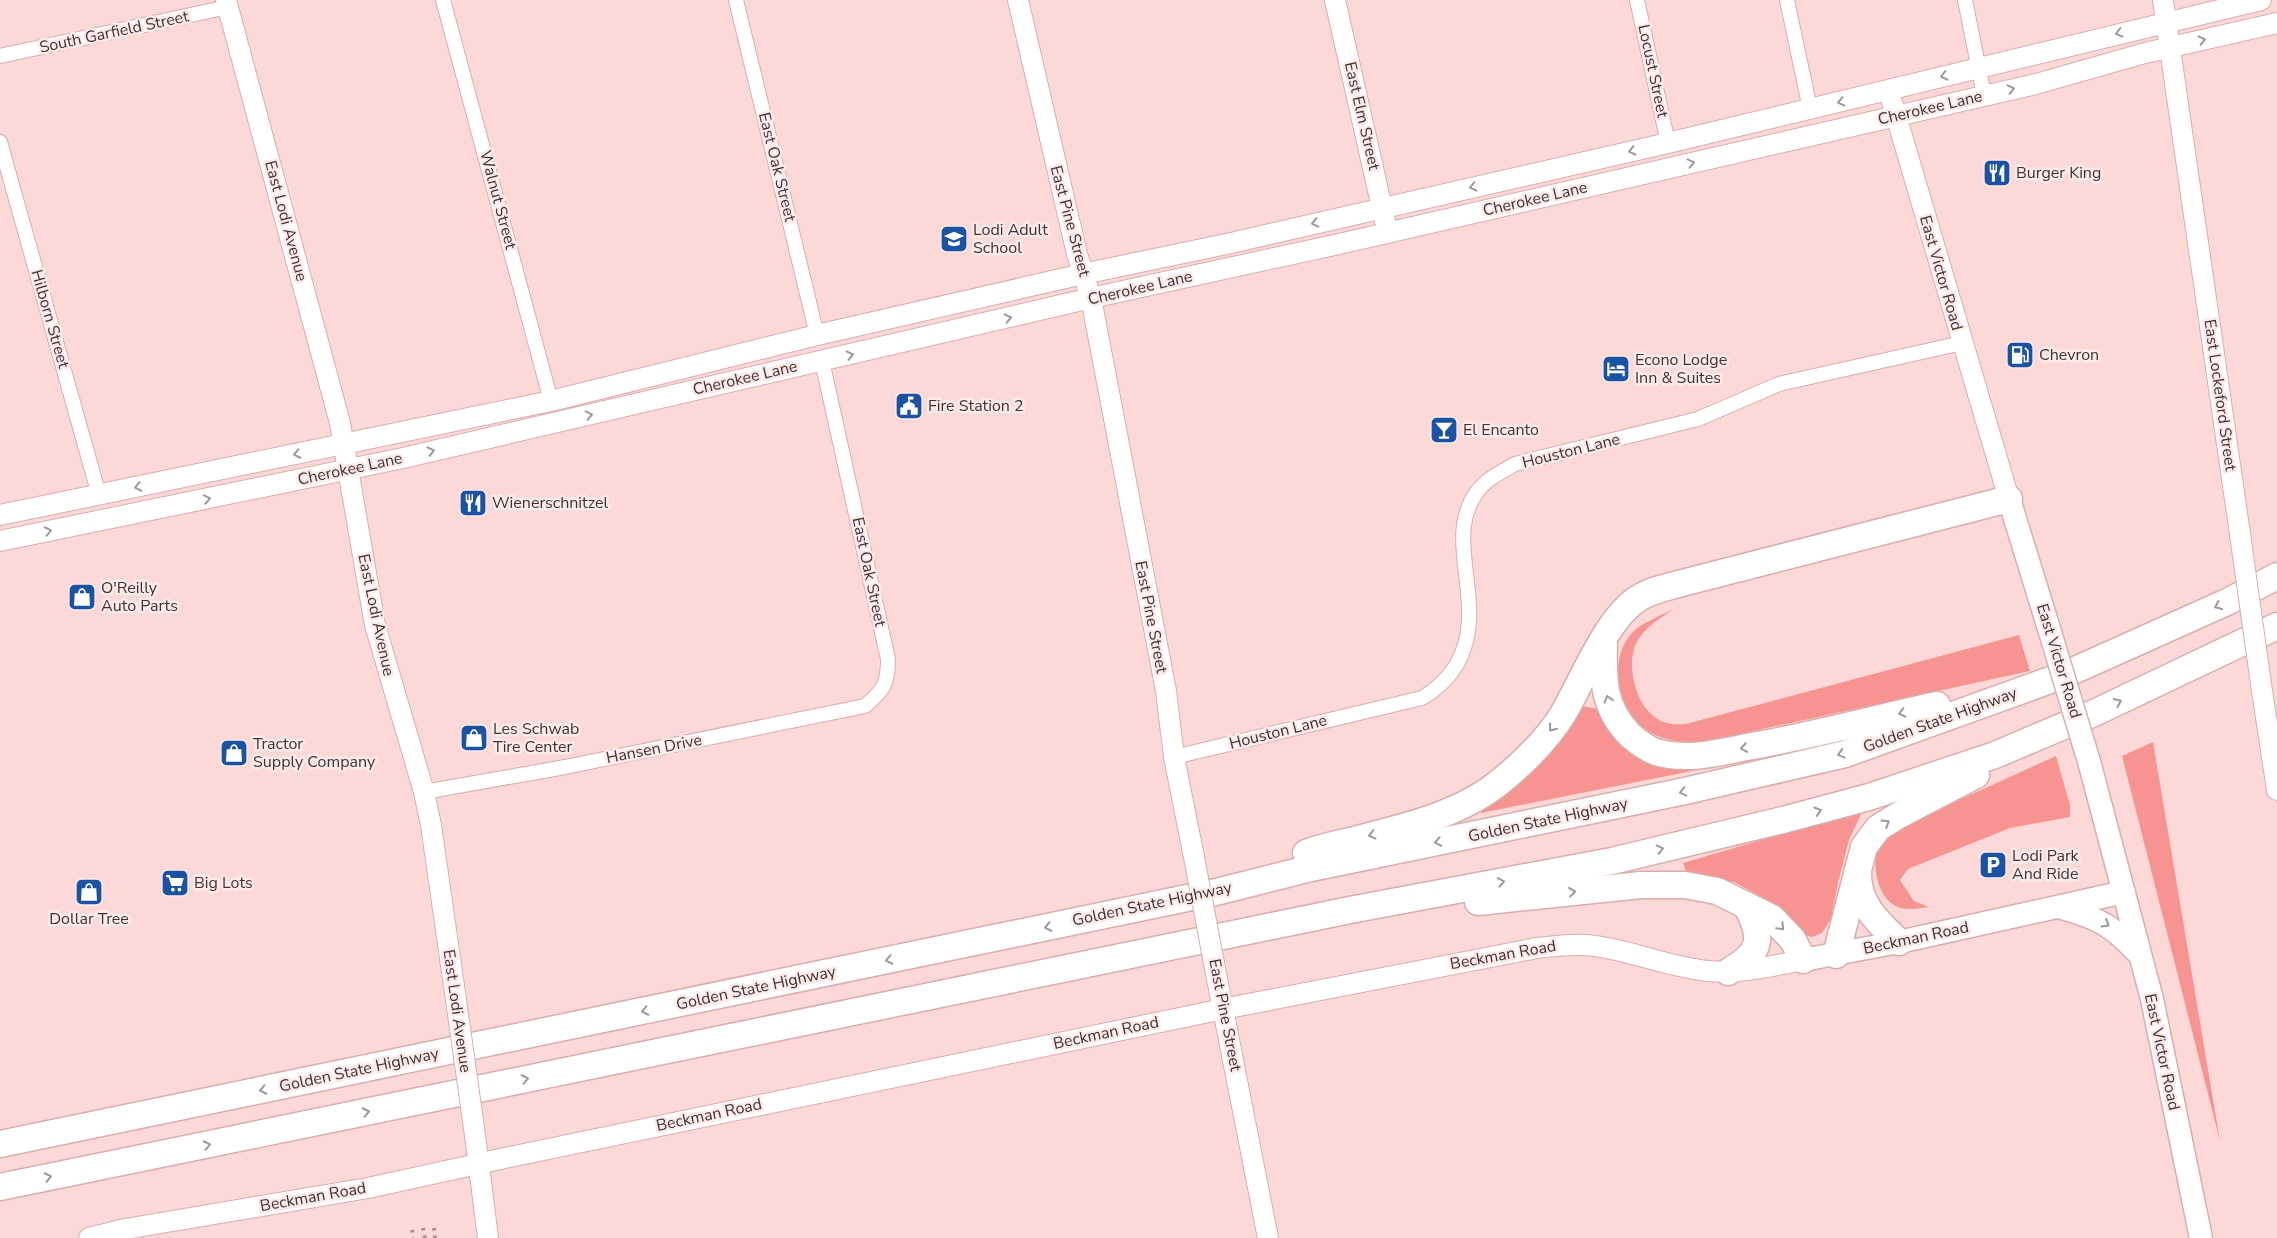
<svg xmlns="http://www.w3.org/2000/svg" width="2277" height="1238" viewBox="0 0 2277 1238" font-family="'Nunito Sans',sans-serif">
  <rect width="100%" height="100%" fill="#fcd9d7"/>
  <g fill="#f79492">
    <path d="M1674 609C1659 619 1640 630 1634 649 1627 674 1639 716 1667 723 1673 725 1680 724 1686 724L2019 635 2030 671 1703 742C1683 742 1665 742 1648 731 1616 710 1606 655 1636 629 1647 621 1662 615 1674 609Z"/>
    <path d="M1581 706 1599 709 1607 724 1722 765 1481 813 1479 804Z"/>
    <path d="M2153 742 2220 1141 2122 756Z"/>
    <path d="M2056 756 2070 805V817L2010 828 1908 869 1900 880 1914 901 1929 907C1918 908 1904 912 1894 905 1877 895 1870 861 1880 845 1886 836 1899 829 1908 823Z"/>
    <path d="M1863 810 1849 840 1838 883 1831 919 1822 933 1812 937 1805 935 1777 905 1734 882 1687 874 1683 863Z"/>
  </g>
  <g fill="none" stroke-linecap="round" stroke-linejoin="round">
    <defs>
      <g id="street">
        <path d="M443 0 551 401"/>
        <path d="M736 0 817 335"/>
        <path d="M1637 0 1668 143"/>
        <path d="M1787 0 1810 109"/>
        <path d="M1965 0 1984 95"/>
        <path d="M0 56 228 7"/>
        <path d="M0 142 99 495"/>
        <path d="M1174 757 1422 698C1436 690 1449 677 1457 664 1490 605 1442 543 1476 493 1486 479 1501 472 1515 464L1698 419 1779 384 1962 343"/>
        <path d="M424 792 565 767 865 706C884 690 888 684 888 659L822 361"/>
      </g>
      <g id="secondary">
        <path d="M226 0 340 423 375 625 424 792 431 825 456 1000"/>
        <path d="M1018 0 1077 254 1091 298 1166 691 1174 757 1193 852"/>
        <path d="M1335 0 1385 221"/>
        <path d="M2163 0 2240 534"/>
        <path d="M1892 102 2009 499"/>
        <path d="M0 515 551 401 817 335 1083 274 1231 243 1668 143 2261 0"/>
        <path d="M0 541 403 458 1091 298 1339 244 2036 84 2145 53 2277 23"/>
        <path d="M2261 684 2277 790"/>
        <path d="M1217 979 1268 1238"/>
        <path d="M475 1135 488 1238"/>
        <path d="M89 1238 125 1229 368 1188 505 1158 1223 1009 1537 948C1556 946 1576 943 1595 946 1633 951 1669 967 1708 971 1739 974 1772 966 1803 960"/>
      </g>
      <g id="primary">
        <path d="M2009 499 2050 632"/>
        <path d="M2090 765 2152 999 2201 1238"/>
        <path d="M2062 908C2101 919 2112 926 2140 955"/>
        <path d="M1803 960 1899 942 2124 892"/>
      </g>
      <g id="highway">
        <path d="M1604 641C1603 678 1602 708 1631 736 1638 742 1647 749 1656 752 1686 761 1718 753 1747 747 1811 736 1873 719 1937 705"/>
        <path d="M1306 853C1321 847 1338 844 1354 840 1404 827 1460 815 1501 781 1523 763 1547 740 1563 714 1582 682 1607 617 1639 598 1651 590 1668 587 1682 583L2009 499"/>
        <path d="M1858 872C1857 904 1879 923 1899 942"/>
        <path d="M1478 902 1641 885H1685L1717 891 1772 918 1793 940 1803 960"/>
        <path d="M1836 955 1864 847 1878 828 1899 815 1976 775"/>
        <path d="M1728 972C1762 952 1764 939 1746 905"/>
        <path d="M0 1144 1216 892 1311 868 1685 791 1845 754 2064 675 2227 602 2277 576"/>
        <path d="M0 1187 1350 910 1612 861 1783 820 1869 797 1995 755 2094 713 2277 626"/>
      </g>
    </defs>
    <use href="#street" stroke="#d8aeac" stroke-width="16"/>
    <use href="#secondary" stroke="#d8aeac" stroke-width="22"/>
    <use href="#primary" stroke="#d8aeac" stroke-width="25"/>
    <use href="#highway" stroke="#d8aeac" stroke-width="29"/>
    <use href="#street" stroke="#fff" stroke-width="14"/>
    <use href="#secondary" stroke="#fff" stroke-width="20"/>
    <use href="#primary" stroke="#fff" stroke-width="22"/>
    <use href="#highway" stroke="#fff" stroke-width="26"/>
    <g stroke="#a88d8c" stroke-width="4" stroke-dasharray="2.5 5" stroke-linecap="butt">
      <path d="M423 1228 425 1238"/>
      <path d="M434 1228 435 1238"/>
      <path d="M412 1230 413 1238"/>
    </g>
    <defs>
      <g id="secondary-bridge">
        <path d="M2240 534 2261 684"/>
        <path d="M1193 852 1217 979"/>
        <path d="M456 1000 475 1135"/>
      </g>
      <path id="primary-bridge" d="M2050 632 2090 765"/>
    </defs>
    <use href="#secondary-bridge" stroke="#d8aeac" stroke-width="22" stroke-linecap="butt"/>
    <use href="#primary-bridge" stroke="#d8aeac" stroke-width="25" stroke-linecap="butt"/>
    <use href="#secondary-bridge" stroke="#fff" stroke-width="20"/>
    <use href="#primary-bridge" stroke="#fff" stroke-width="22"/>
  </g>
  <defs><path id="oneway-chevron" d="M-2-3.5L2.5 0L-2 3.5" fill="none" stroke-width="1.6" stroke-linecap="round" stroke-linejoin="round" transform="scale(1.25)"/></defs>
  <g stroke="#a09898">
    <use href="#oneway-chevron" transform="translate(2119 33) rotate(166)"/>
    <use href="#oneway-chevron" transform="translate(2202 40) rotate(-13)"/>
    <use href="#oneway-chevron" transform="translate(1944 76) rotate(166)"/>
    <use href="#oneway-chevron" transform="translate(2011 89) rotate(-13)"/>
    <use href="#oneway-chevron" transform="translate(1841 102) rotate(167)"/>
    <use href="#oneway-chevron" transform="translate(1632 151) rotate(167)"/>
    <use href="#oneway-chevron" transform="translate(1691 163) rotate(-13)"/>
    <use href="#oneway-chevron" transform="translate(1473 187) rotate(167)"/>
    <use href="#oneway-chevron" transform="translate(1315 223) rotate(167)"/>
    <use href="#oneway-chevron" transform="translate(1008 318) rotate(-13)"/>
    <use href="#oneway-chevron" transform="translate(850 355) rotate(-13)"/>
    <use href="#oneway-chevron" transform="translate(589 415) rotate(-13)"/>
    <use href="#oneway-chevron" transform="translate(431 451) rotate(-13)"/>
    <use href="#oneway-chevron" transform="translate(297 454) rotate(168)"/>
    <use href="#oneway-chevron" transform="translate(138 487) rotate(168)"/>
    <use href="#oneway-chevron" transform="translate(207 499) rotate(-11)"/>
    <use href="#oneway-chevron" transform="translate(48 531) rotate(-12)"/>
    <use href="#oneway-chevron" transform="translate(2218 606) rotate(155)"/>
    <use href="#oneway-chevron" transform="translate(1608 699) rotate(-107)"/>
    <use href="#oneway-chevron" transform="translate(2118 702) rotate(-25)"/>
    <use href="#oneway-chevron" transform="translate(1902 713) rotate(166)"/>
    <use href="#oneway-chevron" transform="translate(1552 728) rotate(128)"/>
    <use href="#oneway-chevron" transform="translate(1744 748) rotate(170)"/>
    <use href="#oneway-chevron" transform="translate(1841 754) rotate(165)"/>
    <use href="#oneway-chevron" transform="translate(1683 792) rotate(167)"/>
    <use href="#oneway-chevron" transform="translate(1818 811) rotate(-16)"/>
    <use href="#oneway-chevron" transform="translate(1886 823) rotate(-32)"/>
    <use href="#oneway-chevron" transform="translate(1372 835) rotate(166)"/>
    <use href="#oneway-chevron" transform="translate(1438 842) rotate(169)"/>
    <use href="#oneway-chevron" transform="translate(1660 849) rotate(-13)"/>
    <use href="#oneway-chevron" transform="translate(1501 882) rotate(-11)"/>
    <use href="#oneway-chevron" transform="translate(1572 892) rotate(-6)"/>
    <use href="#oneway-chevron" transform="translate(2106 924) rotate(31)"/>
    <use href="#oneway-chevron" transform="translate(1048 927) rotate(168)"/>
    <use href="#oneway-chevron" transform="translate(1781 927) rotate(45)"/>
    <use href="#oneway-chevron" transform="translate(889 960) rotate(168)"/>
    <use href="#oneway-chevron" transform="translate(645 1011) rotate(168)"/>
    <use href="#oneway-chevron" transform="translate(525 1079) rotate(-12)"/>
    <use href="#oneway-chevron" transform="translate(263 1090) rotate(168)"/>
    <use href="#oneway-chevron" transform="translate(366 1112) rotate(-12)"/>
    <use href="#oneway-chevron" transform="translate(207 1145) rotate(-12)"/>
    <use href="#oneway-chevron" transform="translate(48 1177) rotate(-12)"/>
  </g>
  <defs>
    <symbol id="restaurant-square" viewBox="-11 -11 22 22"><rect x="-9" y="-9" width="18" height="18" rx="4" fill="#1a53a4" stroke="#fdebea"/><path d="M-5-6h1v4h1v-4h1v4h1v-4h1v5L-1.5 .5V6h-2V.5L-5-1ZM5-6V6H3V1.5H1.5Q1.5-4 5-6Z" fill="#fff"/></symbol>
    <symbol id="school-square" viewBox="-11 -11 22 22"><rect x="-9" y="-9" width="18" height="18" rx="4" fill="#1a53a4" stroke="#fdebea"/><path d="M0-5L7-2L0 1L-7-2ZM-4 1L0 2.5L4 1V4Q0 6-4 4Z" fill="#fff"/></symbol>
    <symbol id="fuel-square" viewBox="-11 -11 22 22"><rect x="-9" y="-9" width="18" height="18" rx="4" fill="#1a53a4" stroke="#fdebea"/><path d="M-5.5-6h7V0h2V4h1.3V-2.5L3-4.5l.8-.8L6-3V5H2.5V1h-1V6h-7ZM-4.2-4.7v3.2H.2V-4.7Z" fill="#fff"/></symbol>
    <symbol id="hotel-square" viewBox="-11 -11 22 22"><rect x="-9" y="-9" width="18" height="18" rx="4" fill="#1a53a4" stroke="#fdebea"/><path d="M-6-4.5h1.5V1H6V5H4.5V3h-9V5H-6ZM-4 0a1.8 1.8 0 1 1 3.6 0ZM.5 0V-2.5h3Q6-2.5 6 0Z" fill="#fff"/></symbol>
    <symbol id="civic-square" viewBox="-11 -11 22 22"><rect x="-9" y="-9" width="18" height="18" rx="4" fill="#1a53a4" stroke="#fdebea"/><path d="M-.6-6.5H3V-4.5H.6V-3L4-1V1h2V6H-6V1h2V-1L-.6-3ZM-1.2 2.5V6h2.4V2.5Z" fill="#fff"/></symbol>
    <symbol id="bar-square" viewBox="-11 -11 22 22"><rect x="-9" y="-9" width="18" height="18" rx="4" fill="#1a53a4" stroke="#fdebea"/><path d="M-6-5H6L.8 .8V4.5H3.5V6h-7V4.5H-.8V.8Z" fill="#fff"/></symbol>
    <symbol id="shop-square" viewBox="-11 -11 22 22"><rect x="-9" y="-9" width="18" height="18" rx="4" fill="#1a53a4" stroke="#fdebea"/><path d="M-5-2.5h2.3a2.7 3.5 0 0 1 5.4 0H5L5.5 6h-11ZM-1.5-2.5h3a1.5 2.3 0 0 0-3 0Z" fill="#fff"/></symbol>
    <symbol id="parking-square" viewBox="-11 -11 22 22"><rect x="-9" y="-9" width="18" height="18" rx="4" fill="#1a53a4" stroke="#fdebea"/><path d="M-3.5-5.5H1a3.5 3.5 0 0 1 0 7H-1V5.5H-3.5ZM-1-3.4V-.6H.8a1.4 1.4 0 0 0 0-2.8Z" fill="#fff"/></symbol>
    <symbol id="supermarket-square" viewBox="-11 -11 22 22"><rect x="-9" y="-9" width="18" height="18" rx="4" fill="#1a53a4" stroke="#fdebea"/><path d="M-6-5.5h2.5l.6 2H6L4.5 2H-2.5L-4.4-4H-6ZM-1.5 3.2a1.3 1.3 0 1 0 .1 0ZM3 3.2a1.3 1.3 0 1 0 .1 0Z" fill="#fff"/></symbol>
  </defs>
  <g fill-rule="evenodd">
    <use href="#restaurant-square" x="1981" y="157" width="32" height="32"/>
    <use href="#school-square" x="938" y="223" width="32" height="32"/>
    <use href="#fuel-square" x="2004" y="339" width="32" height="32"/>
    <use href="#hotel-square" x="1600" y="353" width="32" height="32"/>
    <use href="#civic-square" x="893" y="390" width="32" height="32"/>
    <use href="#bar-square" x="1428" y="414" width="32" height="32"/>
    <use href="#restaurant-square" x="457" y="487" width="32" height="32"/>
    <use href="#shop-square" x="66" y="581" width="32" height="32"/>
    <use href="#shop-square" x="458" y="722" width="32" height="32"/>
    <use href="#shop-square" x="218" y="737" width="32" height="32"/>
    <use href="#parking-square" x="1977" y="849" width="32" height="32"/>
    <use href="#supermarket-square" x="159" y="867" width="32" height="32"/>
    <use href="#shop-square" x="73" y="876" width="32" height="32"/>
  </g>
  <g text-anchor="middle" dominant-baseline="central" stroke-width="5" stroke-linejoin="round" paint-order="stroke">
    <g font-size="16" fill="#423130" stroke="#fdebea">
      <text transform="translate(114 32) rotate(-12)">South Garfield Street</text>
      <text transform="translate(1653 71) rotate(78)">Locust Street</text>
      <text transform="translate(1930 108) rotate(-13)">Cherokee Lane</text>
      <text transform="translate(1362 116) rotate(77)">East Elm Street</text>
      <text transform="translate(777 167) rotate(76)">East Oak Street</text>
      <text transform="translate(1535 199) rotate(-13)">Cherokee Lane</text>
      <text transform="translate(498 200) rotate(75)">Walnut Street</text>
      <text transform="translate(286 221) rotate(75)">East Lodi Avenue</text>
      <text transform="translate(1070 221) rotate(75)">East Pine Street</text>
      <text transform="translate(1941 273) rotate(74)">East Victor Road</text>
      <text transform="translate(1140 288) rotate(-13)">Cherokee Lane</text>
      <text transform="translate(50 319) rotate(74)">Hilborn Street</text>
      <text transform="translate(745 378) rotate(-13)">Cherokee Lane</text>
      <text transform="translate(2220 395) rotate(82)">East Lockeford Street</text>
      <text transform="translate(1571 451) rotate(-14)">Houston Lane</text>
      <text transform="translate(350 469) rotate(-12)">Cherokee Lane</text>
      <text transform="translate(869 572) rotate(78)">East Oak Street</text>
      <text transform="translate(376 615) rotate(78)">East Lodi Avenue</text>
      <text transform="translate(1151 617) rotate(79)">East Pine Street</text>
      <text transform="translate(2059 661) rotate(73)">East Victor Road</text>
      <text transform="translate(1940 720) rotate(-20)">Golden State Highway</text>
      <text transform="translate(1278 732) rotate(-14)">Houston Lane</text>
      <text transform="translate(654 749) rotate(-11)">Hansen Drive</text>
      <text transform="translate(1548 820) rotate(-12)">Golden State Highway</text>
      <text transform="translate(1152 904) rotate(-12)">Golden State Highway</text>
      <text transform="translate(1916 938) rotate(-12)">Beckman Road</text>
      <text transform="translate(1503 955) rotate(-10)">Beckman Road</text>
      <text transform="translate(756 988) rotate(-12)">Golden State Highway</text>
      <text transform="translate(457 1011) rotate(82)">East Lodi Avenue</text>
      <text transform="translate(1225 1015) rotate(79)">East Pine Street</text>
      <text transform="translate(1106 1033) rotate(-12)">Beckman Road</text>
      <text transform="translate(2162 1052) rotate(78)">East Victor Road</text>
      <text transform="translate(359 1070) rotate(-12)">Golden State Highway</text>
      <text transform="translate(709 1115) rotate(-12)">Beckman Road</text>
      <text transform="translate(313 1197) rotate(-10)">Beckman Road</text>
    </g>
    <g font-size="16" fill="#423130" stroke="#fdebea" text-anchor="start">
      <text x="2016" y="173">Burger King</text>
      <text x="973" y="230">Lodi Adult<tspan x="973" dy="18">School</tspan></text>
      <text x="2039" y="355">Chevron</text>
      <text x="1635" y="360">Econo Lodge<tspan x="1635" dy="18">Inn &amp; Suites</tspan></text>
      <text x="928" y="406">Fire Station 2</text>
      <text x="1463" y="430">El Encanto</text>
      <text x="492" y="503">Wienerschnitzel</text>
      <text x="101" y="588">O'Reilly<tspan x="101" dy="18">Auto Parts</tspan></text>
      <text x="493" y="729">Les Schwab<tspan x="493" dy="18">Tire Center</tspan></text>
      <text x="253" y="744">Tractor<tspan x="253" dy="18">Supply Company</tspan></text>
      <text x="2012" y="856">Lodi Park<tspan x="2012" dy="18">And Ride</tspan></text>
      <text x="194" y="883">Big Lots</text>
      <text x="89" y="919" text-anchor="middle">Dollar Tree</text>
    </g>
  </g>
</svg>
